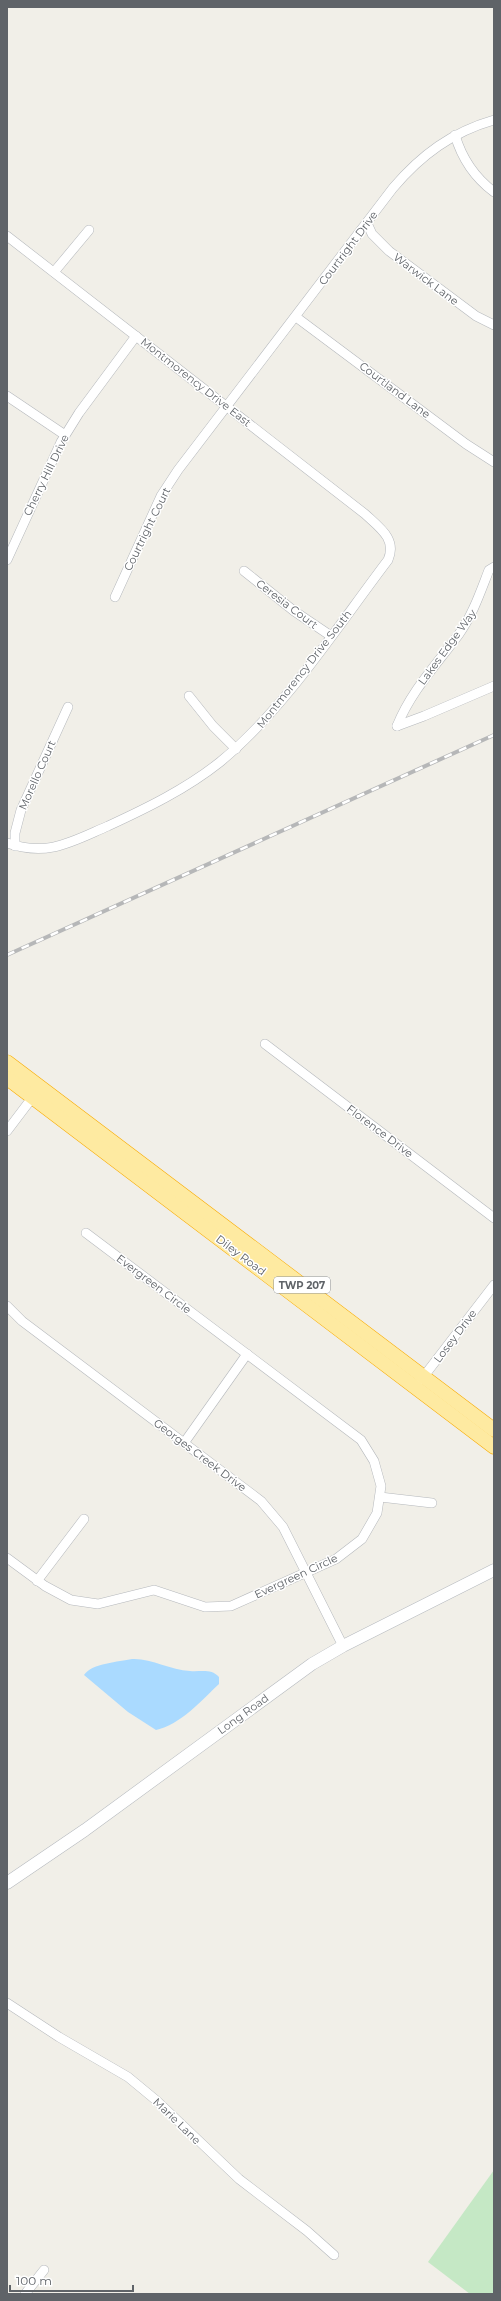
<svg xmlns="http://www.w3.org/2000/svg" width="501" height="2301" viewBox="0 0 501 2301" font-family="Montserrat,sans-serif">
  <rect width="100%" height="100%" fill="#f1efe8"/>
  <path fill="#c5e8c5" d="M494 2170V2294H470L428 2262Z"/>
  <path fill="#aadaff" d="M132 1659C151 1658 170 1670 190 1671 201 1672 211 1668 219 1677V1684C202 1700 180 1725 156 1730L128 1712 84 1675C92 1663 119 1662 132 1659Z"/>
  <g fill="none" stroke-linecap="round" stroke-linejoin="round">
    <defs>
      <g id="minor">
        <path d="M455 135C462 159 474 177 494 192"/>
        <path d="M367 223 372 234 389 251 476 316 494 325"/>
        <path d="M7 236 365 514C380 528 397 539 388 560 337 627 285 709 220 762 186 789 147 808 108 826 71 842 48 857 7 843"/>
        <path d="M54 272 89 230"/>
        <path d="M296 317 466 444 494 462"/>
        <path d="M7 396 65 435"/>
        <path d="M7 560 61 442 79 413 136 336"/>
        <path d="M244 571 294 611 331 636"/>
        <path d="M115 597 161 496 178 470 393 188C421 155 452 132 494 120"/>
        <path d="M189 696 213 726 236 749"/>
        <path d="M397 726C411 691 437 664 459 634 473 614 480 593 489 570L494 567"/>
        <path d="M397 726 424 716 494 686"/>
        <path d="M15 846V833L21 810 68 707"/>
        <path d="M265 1044 494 1218"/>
        <path d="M7 1131 35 1094"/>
        <path d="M7 1306 22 1321 261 1501 283 1527 343 1646"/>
        <path d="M421 1380 494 1285"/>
        <path d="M184 1443 247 1354"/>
        <path d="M380 1497 432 1503"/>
        <path d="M7 1558 45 1586 71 1600 98 1604 154 1590 205 1607 231 1606 336 1559 362 1539 377 1513 381 1486 374 1461 361 1440 86 1233"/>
        <path d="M37 1581 84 1519"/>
        <path d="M7 2003 59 2037 128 2077 157 2101 239 2179 307 2231 334 2255"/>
        <path d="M25 2294 44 2270"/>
      </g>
      <path id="secondary" d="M7 1883 85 1830 312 1664 343 1646 494 1570"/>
      <g id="trunk">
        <path d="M7 1062 494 1430"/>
        <path d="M7 1078 494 1447"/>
      </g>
    </defs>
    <use href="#minor" stroke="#b5b8bc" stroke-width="10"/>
    <use href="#secondary" stroke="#b6babf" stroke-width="13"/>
    <use href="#trunk" stroke="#f9ab00" stroke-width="15"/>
    <use href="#minor" stroke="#fff" stroke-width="9"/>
    <use href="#secondary" stroke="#fff" stroke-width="12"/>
    <use href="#trunk" stroke="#feeaa1" stroke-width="14"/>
    <defs>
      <path id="rail" d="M7 955 494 735"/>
    </defs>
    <use href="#rail" stroke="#b6b7b8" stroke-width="4"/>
    <use href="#rail" stroke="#fff" stroke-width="2.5" stroke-dasharray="8" stroke-linecap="butt"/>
  </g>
  <g text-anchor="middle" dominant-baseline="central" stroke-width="3" stroke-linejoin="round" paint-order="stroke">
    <rect fill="#fff" stroke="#8f9295" stroke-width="1" x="274" y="1277" width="56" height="16" rx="3"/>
    <g font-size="10" font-weight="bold" fill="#5f6368">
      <text x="302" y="1285">TWP 207</text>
    </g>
    <g font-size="11" fill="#5f6368" stroke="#fff">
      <text transform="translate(348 248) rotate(-53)">Courtright Drive</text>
      <text transform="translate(426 279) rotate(37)">Warwick Lane</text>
      <text transform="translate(196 382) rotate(38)">Montmorency Drive East</text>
      <text transform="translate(395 390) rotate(37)">Courtland Lane</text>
      <text transform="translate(46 475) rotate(-64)">Cherry Hill Drive</text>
      <text transform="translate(147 529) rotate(-64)">Courtright Court</text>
      <text transform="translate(287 604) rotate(37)">Ceresia Court</text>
      <text transform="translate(447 647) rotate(-54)">Lakes Edge Way</text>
      <text transform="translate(304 669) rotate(-52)">Montmorency Drive South</text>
      <text transform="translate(37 775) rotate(-66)">Morello Court</text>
      <text transform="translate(380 1131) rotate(37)">Florence Drive</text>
      <text transform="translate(241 1255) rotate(37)">Diley Road</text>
      <text transform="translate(154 1284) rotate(37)">Evergreen Circle</text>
      <text transform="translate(455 1336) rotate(-53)">Losey Drive</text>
      <text transform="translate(200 1455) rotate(37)">Georges Creek Drive</text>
      <text transform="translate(296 1576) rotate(-25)">Evergreen Circle</text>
      <text transform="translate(243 1714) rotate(-36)">Long Road</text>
      <text transform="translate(177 2121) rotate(44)">Marie Lane</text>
    </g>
  </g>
  <rect width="501" height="2301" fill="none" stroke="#5f6368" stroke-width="16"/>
  <path d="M10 2285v6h123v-6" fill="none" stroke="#5f6368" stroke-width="2"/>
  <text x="16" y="2285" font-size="12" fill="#5f6368" stroke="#ffffff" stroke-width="3" paint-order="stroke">100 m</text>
</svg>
